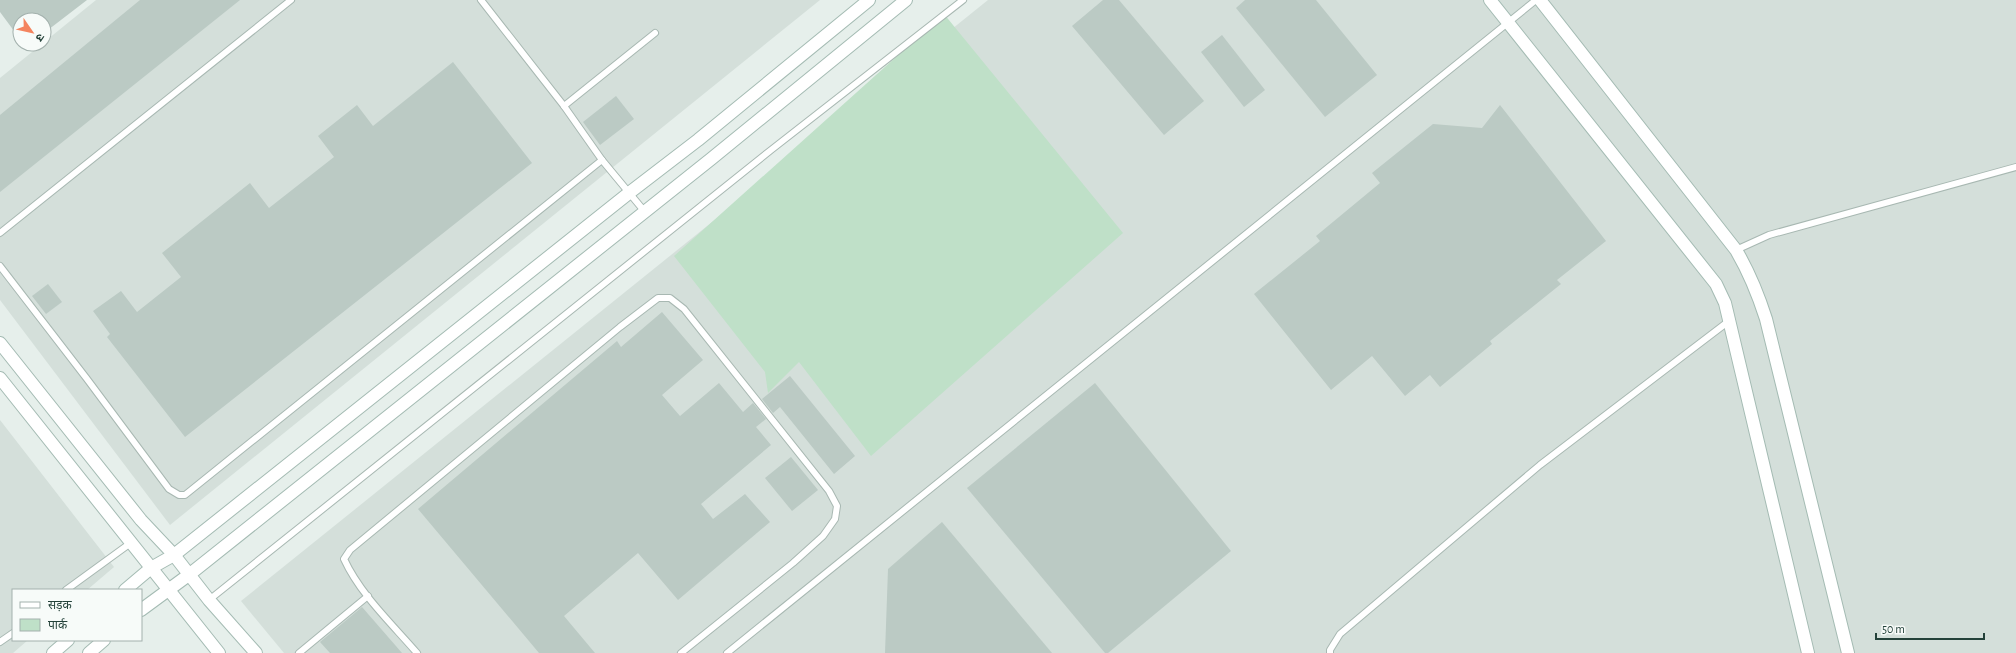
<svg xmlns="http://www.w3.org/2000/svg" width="2016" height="653" viewBox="0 0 2016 653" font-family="'Alegreya Sans','Noto Sans Devanagari',sans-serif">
  <rect width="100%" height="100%" fill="#e6efeb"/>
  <g fill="#d4dfda">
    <path d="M96 0H820L170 525 0 300V78Z"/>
    <path d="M988 0H2016V653H284L241 601Z"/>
    <path d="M0 420 114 567 87 590H13V640H28L13 653H0Z"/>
  </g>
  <path fill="#bfe0c8" d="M944 14 1123 233 871 456 799 362 768 393 765 372 674 256Z"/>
  <g fill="#bbcac4">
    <path d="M0 0H87L44 33V20H20V39L0 12Z"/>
    <path d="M140 0H240L0 192V115Z"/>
    <path d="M1103 0H1119L1204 101 1164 135 1072 26Z"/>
    <path d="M1245 0H1316L1377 75 1325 117 1236 8Z"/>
    <path d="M1222 35 1265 90 1244 107 1201 52Z"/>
    <path d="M453 62 532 163 185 437 107 337 110 334 93 311 121 291 137 312 181 277 162 253 250 183 269 208 334 157 318 136 357 105 373 126Z"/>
    <path d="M616 96 634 119 600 145 583 122Z"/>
    <path d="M1500 105 1606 241 1557 280 1561 284 1490 341 1492 344 1440 387 1430 375 1405 396 1372 356 1331 390 1254 294 1320 241 1316 236 1380 183 1372 173 1433 124 1482 128Z"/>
    <path d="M48 284 62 302 46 314 32 296Z"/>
    <path d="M662 312 703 360 662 395 680 416 719 383 743 412 753 403 766 419 756 427 771 445 701 504 713 519 745 494 770 522 678 600 638 553 564 616 595 653H539L418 509 617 341 621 347Z"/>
    <path d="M790 376 855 456 834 474 780 407 773 413 762 399Z"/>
    <path d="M1095 383 1231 551 1108 653H1105L967 488Z"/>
    <path d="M791 457 818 490 792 511 765 478Z"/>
    <path d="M942 522 1052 653H885L888 569Z"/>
    <path d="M362 607 402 653H330L320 642Z"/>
  </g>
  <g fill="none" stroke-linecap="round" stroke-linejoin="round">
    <defs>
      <g id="lane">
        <path d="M481 0 564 106 602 160 645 212"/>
        <path d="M564 106 655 33"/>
        <path d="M0 233 291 0"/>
        <path d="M1736 250 1769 235 2016 167"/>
        <path d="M0 266 87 379 169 489 179 495H185L602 160"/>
        <path d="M66 590 132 542"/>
        <path d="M209 600 771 150 963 0"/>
        <path d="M0 642 13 633"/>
        <path d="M299 653 368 596"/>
        <path d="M417 653C392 624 360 594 344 559L350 550 620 327 658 298H670L684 309 829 491 837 506 835 519 823 536 793 563 681 653"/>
        <path d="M727 653 1536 0"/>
        <path d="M1330 653V650L1340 634 1540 465 1729 321"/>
      </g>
      <g id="secondary">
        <path d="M1490 0 1716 284 1725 303 1808 653"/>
        <path d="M1540 0 1736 250C1749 272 1758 294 1766 319L1848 653"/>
        <path d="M0 343 141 520 174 555 209 600 256 653"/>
        <path d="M0 378 219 653"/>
        <path d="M125 590 151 568 174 555 629 193 698 140 869 0"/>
        <path d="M141 610 190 574 711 159 906 0"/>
        <path d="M53 653 68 640"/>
        <path d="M89 653 104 640"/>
      </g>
    </defs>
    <use href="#lane" stroke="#a8b8b2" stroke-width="8"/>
    <use href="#secondary" stroke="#a4bbb3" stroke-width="14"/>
    <use href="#lane" stroke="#fff" stroke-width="6"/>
    <use href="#secondary" stroke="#fff" stroke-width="12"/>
  </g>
  <rect x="12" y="589" width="130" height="52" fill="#f7fbf9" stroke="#a3b1ad"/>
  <rect x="20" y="602" width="20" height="6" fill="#ffffff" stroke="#a3b1ad"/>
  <text x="48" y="609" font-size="12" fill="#24423a">सड़क</text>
  <rect x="20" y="619" width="20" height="12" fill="#bfe0c8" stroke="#a3b1ad"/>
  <text x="48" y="629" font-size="12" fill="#24423a">पार्क</text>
  <g transform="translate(32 32) rotate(124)"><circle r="19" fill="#f7fbf9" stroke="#a3b1ad"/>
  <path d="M0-3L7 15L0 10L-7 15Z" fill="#f4845f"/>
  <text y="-6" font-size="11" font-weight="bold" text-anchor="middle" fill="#24423a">उ</text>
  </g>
  <path d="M1876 633v6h108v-6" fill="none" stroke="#24423a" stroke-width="2"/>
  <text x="1882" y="633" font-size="12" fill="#24423a" stroke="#f7fbf9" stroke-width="3" paint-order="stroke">50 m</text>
</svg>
